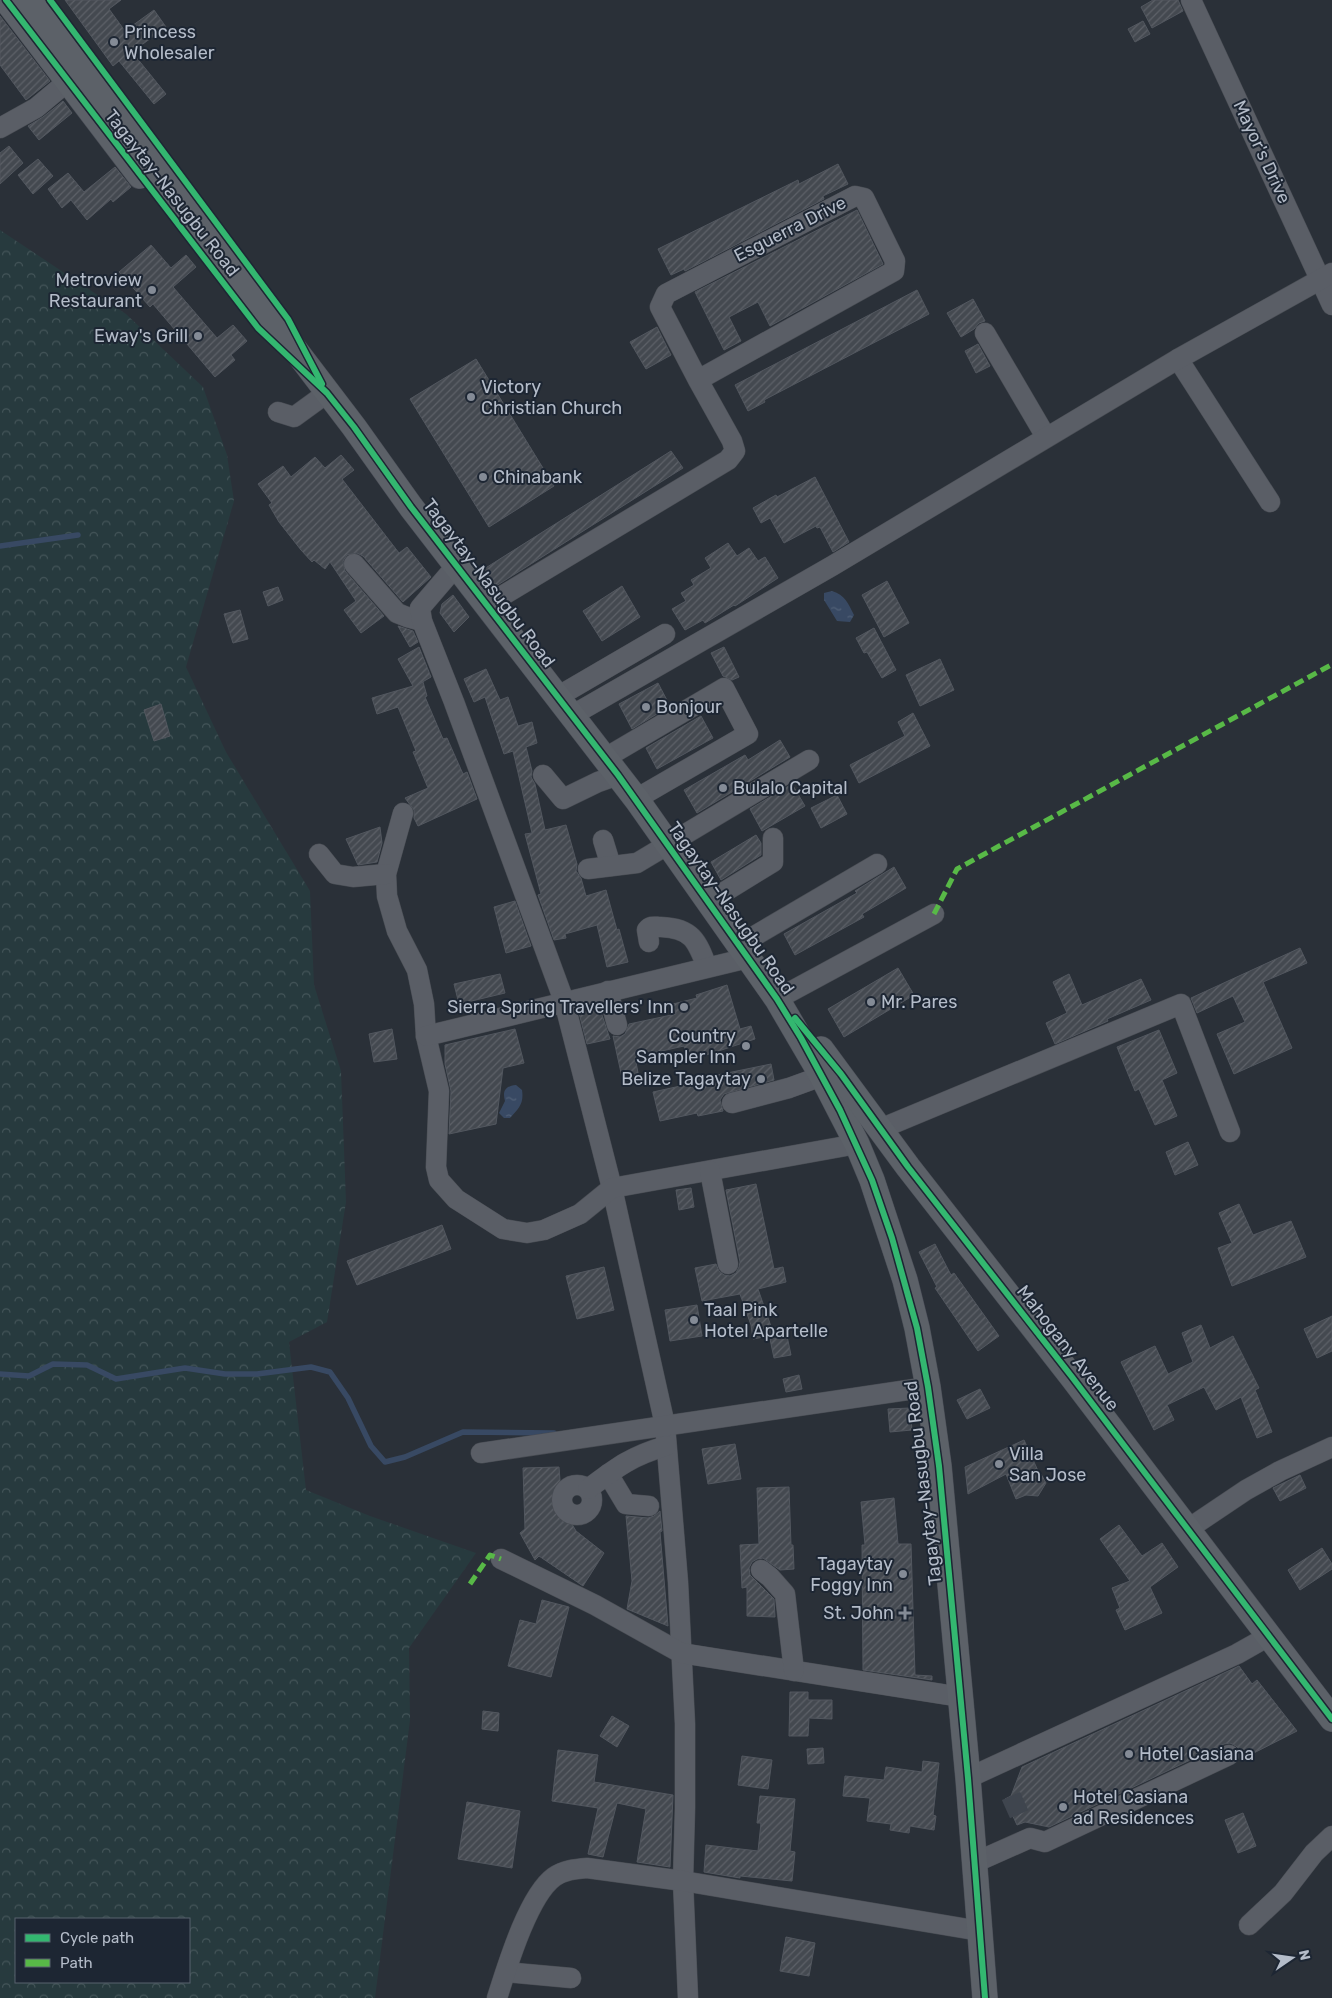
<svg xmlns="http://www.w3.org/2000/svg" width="1332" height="1998" viewBox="0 0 1332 1998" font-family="Rubik,sans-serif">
  <defs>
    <pattern id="forest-crowns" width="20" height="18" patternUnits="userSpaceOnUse" patternTransform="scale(1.25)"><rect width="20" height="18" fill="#273a3e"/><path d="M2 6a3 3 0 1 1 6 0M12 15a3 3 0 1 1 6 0" fill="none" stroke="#445559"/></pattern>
    <pattern id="water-ripples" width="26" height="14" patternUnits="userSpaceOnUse" patternTransform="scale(1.25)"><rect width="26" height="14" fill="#384963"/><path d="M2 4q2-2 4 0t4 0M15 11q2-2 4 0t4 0" fill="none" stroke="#526178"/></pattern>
    <pattern id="building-hatch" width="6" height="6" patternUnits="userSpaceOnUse" patternTransform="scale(1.25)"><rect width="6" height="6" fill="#444950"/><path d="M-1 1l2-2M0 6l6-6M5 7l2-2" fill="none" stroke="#5d6168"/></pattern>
  </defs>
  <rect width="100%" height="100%" fill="#2a3038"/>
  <path fill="url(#forest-crowns)" fill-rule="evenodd" d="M0 230 126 314 203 387 227 455 234 501 186 667 226 752 310 891 314 985 341 1071 346 1202 327 1322 289 1342 306 1490 370 1516 476 1553 409 1648 410 1720 375 1998H0ZM16 1919H189V1982H16Z"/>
  <g fill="url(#water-ripples)">
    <path d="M832 591C845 595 848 603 854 615L850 622 837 621 824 600V593Z"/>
    <path d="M516 1085 522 1090C524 1104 519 1108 510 1118H504L499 1113 505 1101C502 1090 506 1086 516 1085Z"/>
  </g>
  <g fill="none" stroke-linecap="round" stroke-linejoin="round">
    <g stroke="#384963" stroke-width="5.5">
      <path d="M0 546 78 535"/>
      <path d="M0 1374 29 1376 53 1364 87 1365 116 1379 185 1368 225 1374H257L311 1367 330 1372 348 1398 371 1446 385 1462 405 1457 463 1432 554 1433"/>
    </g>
  </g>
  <g fill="url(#building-hatch)" stroke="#52575f">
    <path d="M65 0H121L109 9 125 31 154 10 166 27 132 52 166 94 154 104 119 61 113 66Z"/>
    <path d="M1153 0H1178L1183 11 1152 28 1141 7Z"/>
    <path d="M0 16 50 81 26 100 0 65Z"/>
    <path d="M1143 21 1150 34 1135 42 1128 29Z"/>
    <path d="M63 101 72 113 39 140 28 126 43 117Z"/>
    <path d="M9 146 23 163 0 184V153Z"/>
    <path d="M38 159 53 176 33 194 18 175Z"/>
    <path d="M838 164 848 184 823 196 824 199 685 271 684 269 671 275 658 249 798 180 799 184Z"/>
    <path d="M115 167 131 187 113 202 111 199 87 220 71 200 62 208 48 189 68 173 84 192Z"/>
    <path d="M857 210 883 264 770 326 758 302 729 317 741 341 724 350 695 292Z"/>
    <path d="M151 245 171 268 186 255 196 267 173 287 217 338 233 325 247 341 231 355 235 360 215 377 153 304 150 307 119 272Z"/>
    <path d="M917 290 929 314 764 400 765 402 748 411 735 385Z"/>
    <path d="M973 299 985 321 979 323 974 329 961 337 947 313Z"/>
    <path d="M657 327 671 355 646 369 630 342Z"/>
    <path d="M978 344 990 366 976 373 965 351Z"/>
    <path d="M476 359 554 486 489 527 410 399Z"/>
    <path d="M671 451 683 468 496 586 484 569Z"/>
    <path d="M341 455 354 470 342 479 399 553 407 547 431 577 403 602 363 556 357 553 347 555 343 561 345 571 384 616 361 633 344 610 356 601 330 562 325 569 314 560 312 562 301 550 279 522 269 505 272 503 258 484 283 466 291 477 315 457 325 468Z"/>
    <path d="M815 477 849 542 833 552 820 527 817 528 816 526 784 543 770 518 761 523 753 508 776 495 777 497Z"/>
    <path d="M728 543 737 556 749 548 758 561 765 557 778 578 735 606 734 605 705 623 703 620 685 630 672 609 686 601 681 593 694 585 691 580 711 568 705 558Z"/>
    <path d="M887 581 909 623 884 637 862 595Z"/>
    <path d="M622 586 640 617 602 641 583 611Z"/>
    <path d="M278 587 283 600 268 606 263 592Z"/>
    <path d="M453 595 469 617 454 632 440 613 442 604Z"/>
    <path d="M240 610 248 639 233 643 224 614Z"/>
    <path d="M398 626 413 631 418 642 410 647Z"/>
    <path d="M874 628 896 670 882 678 867 652 864 653 856 638Z"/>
    <path d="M419 647 431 677 419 684 423 682 427 696 425 697 443 739 447 738 463 774 467 772 477 799 418 826 414 818V810L405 798 428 788 413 752 416 751 398 707 377 714 372 698 413 686 398 659Z"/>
    <path d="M724 647 739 677 732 680 723 676 711 653Z"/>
    <path d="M940 659 954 690 920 706 906 675Z"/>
    <path d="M486 669 500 700 508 697 518 726 532 722 537 743 526 747 532 771 531 777 535 784 545 830 566 825 577 864 576 871 581 878 586 896 606 890 617 930 619 929 628 962 607 967 597 925 565 934 566 938 554 940 538 895 541 894 525 834 532 833 513 751 504 754 485 697 474 702 464 679Z"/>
    <path d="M658 683 670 706 632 729 619 704Z"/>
    <path d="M161 704 170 736 154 741 144 710Z"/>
    <path d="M913 713 930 746 859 783 850 765 905 736 898 722Z"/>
    <path d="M701 716 713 738 657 769 646 748Z"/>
    <path d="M780 740 790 757 697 813 684 790 745 755 748 760Z"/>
    <path d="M792 784 805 806 762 831 750 809Z"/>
    <path d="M837 795 847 814 821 828 811 808Z"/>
    <path d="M380 827 382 843 377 862 358 865 346 839Z"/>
    <path d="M756 835 761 843V855L721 880 711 862Z"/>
    <path d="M894 867 906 888 862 914 864 917 795 955 784 934 857 893 855 891Z"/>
    <path d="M515 901 531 946 506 953 494 907Z"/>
    <path d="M1300 948 1307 963 1263 982 1292 1048 1234 1074 1217 1034 1245 1022 1233 996 1197 1013 1191 998Z"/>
    <path d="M898 968 914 995 844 1037 828 1009Z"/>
    <path d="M500 974 505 993 459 1004 454 984Z"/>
    <path d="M1069 974 1082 1005 1141 979 1151 1000 1107 1019 1108 1021 1055 1044 1046 1023 1067 1013 1053 982Z"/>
    <path d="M727 985 740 1029 751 1026 755 1039 688 1061 684 1046 635 1057 639 1078 623 1082 613 1036 620 1037 625 1034 629 1024 676 1014 673 1004 697 998 696 995Z"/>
    <path d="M600 1009 610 1039 587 1044 579 1013Z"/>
    <path d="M392 1029 397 1059 374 1062 369 1034Z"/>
    <path d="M515 1029 524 1063 503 1068 496 1124 449 1134 451 1091 445 1064V1045Z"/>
    <path d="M1159 1030 1177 1073 1162 1080 1177 1116 1155 1125 1139 1089 1135 1091 1117 1047Z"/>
    <path d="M771 1064 774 1080 724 1094 720 1100 723 1111 698 1116 697 1113 660 1121 653 1092 694 1083 693 1080Z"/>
    <path d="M1188 1142 1198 1165 1175 1175 1166 1152Z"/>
    <path d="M756 1184 774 1269 783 1267 786 1282 758 1289 774 1335 753 1339 751 1325 740 1294 702 1301 695 1268 716 1264 719 1271 724 1275 730 1276 736 1273 739 1267 740 1262 726 1190Z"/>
    <path d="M691 1188 694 1207 679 1210 676 1190Z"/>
    <path d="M1239 1204 1253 1235 1291 1221 1306 1257 1232 1286 1218 1248 1232 1243 1219 1213Z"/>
    <path d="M442 1225 451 1249 357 1285 347 1261Z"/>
    <path d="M935 1244 951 1275 954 1273 999 1336 978 1351 935 1288 937 1287 919 1252Z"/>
    <path d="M604 1267 614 1310 577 1319 566 1276Z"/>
    <path d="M697 1305 702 1336 670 1341 665 1310Z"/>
    <path d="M1332 1316V1351L1317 1358 1304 1329Z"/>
    <path d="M1201 1325 1210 1348 1233 1336 1259 1388 1255 1390 1272 1432 1257 1438 1241 1397 1216 1410 1204 1387 1167 1405 1174 1420 1154 1430 1121 1362 1155 1346 1168 1374 1193 1362 1182 1333Z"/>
    <path d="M787 1336 791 1355 774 1358 770 1339Z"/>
    <path d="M799 1375 802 1389 786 1392 783 1379Z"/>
    <path d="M980 1389 990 1408 967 1419 957 1400Z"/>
    <path d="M910 1408 912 1430 890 1432 888 1409Z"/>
    <path d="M1024 1440 1039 1473 1041 1474 1046 1483 1038 1496 1026 1495 1016 1499 1006 1474 968 1494 965 1467Z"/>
    <path d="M735 1444 741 1479 708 1484 702 1449Z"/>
    <path d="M559 1467 562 1507 576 1531 604 1553 583 1586 539 1556 535 1560 520 1533 525 1529 523 1468Z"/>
    <path d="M1300 1475 1306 1488 1280 1501 1273 1488Z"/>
    <path d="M789 1487 791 1545H793L794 1569 780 1570 763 1558 757 1559 752 1562 749 1568 750 1575 774 1599 775 1617 747 1616V1587L742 1588 740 1545 759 1544 757 1488Z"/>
    <path d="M894 1498 898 1544H911L915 1675 932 1676V1680L863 1670 862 1545H865L861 1502Z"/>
    <path d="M660 1511 662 1531 660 1532 668 1626 627 1609 632 1581 626 1516 648 1518 654 1516Z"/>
    <path d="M1119 1525 1142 1556 1162 1543 1178 1567 1150 1587 1162 1613 1125 1630 1116 1610 1120 1608 1112 1588 1130 1581 1100 1539Z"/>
    <path d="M1322 1548 1332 1564V1569L1300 1590 1288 1570Z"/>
    <path d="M542 1600 569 1607 551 1677 508 1666 520 1620 536 1624Z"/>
    <path d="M1239 1666 1252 1684 1257 1680 1297 1731 1240 1760V1750L1236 1746 1230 1743 1224 1744 1049 1827 1025 1822 1017 1825 1005 1799 1011 1796 1022 1767Z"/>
    <path d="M790 1692H808V1700H832V1719L809 1718 808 1736H789Z"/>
    <path d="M483 1711 499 1713 498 1731 482 1729Z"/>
    <path d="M612 1716 629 1726 617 1747 600 1736Z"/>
    <path d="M823 1748 824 1763 808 1764 807 1749Z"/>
    <path d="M558 1750 598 1755 594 1782 673 1795 670 1867 637 1862 646 1809 617 1803 603 1857 588 1854 598 1808 552 1801Z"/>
    <path d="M742 1756 772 1760 768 1789 738 1785Z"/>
    <path d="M923 1761 939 1763 933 1815 936 1816 934 1830 910 1826 909 1833 890 1830 891 1824 867 1821 870 1798 843 1796 845 1776 884 1780 886 1767 922 1772Z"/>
    <path d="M760 1796 795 1799 790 1851 795 1852 792 1881 740 1876V1878L704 1872 706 1845 758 1851 761 1823H757Z"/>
    <path d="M467 1802 520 1811 512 1868 458 1859Z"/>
    <path d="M1243 1813 1256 1846 1238 1853 1225 1820Z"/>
    <path d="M786 1937 815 1943 809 1976 780 1971Z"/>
  </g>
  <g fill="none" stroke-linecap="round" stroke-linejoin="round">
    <path stroke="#3f454e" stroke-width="20" stroke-dasharray="20 10" stroke-linecap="butt" d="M1011 1796 1023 1823"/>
    <defs>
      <g id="minor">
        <path d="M1191 0 1332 305"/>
        <path d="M0 128 36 108 67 82"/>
        <path d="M985 333 1046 437"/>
        <path d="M1178 359 1270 502"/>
        <path d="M278 412 294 417 327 393"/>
        <path d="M354 564 397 613 407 617 422 621"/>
        <path d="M456 566 420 608 422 621 454 702 564 1001 612 1188 665 1425 678 1582 685 1724V1808L683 1881 688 1998"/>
        <path d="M487 605 728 460 735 451 732 441 698 380 660 307 666 294 855 196 864 198 895 261 894 271 698 380"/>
        <path d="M557 697 665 634"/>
        <path d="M571 716 832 566 1178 359 1332 273"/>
        <path d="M605 758 724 688 748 734 641 796 637 800"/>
        <path d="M543 775 563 799 598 782 618 775"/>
        <path d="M403 813 386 874 387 896 397 931 417 970 424 1004 426 1036 439 1091 436 1167 439 1180 456 1199 503 1229 527 1233 544 1230 580 1214 612 1188 857 1144"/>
        <path d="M603 840 611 866"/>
        <path d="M319 854 335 874 353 877 386 874"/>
        <path d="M588 869 637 863 809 760"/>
        <path d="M708 902 773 862V838"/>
        <path d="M649 942 647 930C651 925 655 927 661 927 692 928 697 941 707 967"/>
        <path d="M739 945 877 864"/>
        <path d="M608 991 617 1025"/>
        <path d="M777 999 934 914"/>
        <path d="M426 1036 748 958"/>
        <path d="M732 1103 789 1088 822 1076"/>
        <path d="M880 1129 1181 1004 1230 1132"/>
        <path d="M710 1171 728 1264"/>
        <path d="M481 1453 928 1387"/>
        <path d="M608 1474 626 1504 649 1506"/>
        <circle cx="577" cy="1500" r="15"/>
        <path d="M588 1489C616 1468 631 1456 666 1446"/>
        <path d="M1188 1529 1246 1490 1280 1471 1332 1447"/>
        <path d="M501 1559 595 1605 681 1653 961 1697"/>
        <path d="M761 1570 770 1577 785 1594 794 1671"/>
        <path d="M968 1778 1237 1654 1269 1636"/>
        <path d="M976 1862 1030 1838 1045 1842 1229 1755"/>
        <path d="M1249 1925 1283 1893 1314 1853 1332 1836"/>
        <path d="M506 1972 571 1978"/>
        <path d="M497 1998C507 1967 528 1896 554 1877 564 1870 575 1869 587 1868L683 1881 980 1931"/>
      </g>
      <g id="major">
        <path d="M6 0 140 176"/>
        <path d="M29 0 354 427 411 507 637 800 777 999 822 1076 857 1144 872 1180 905 1280 917 1328 928 1387 939 1466 968 1778 985 1998"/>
        <path d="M821 1049 908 1167 1072 1377 1332 1719"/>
      </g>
    </defs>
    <use href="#minor" stroke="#484c53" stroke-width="21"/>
    <use href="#major" stroke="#484c55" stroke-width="26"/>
    <use href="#minor" stroke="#5a5e66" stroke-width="20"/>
    <use href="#major" stroke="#5c6168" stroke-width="25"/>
    <g stroke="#58b947" stroke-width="5" stroke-dasharray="10 5" stroke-linecap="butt">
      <path d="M934 914 957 869 1331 665"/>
      <path d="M470 1584 490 1555 501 1559"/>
    </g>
    <defs>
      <g id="cycleway">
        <path d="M6 0 258 328 327 393 354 427 411 507 618 775 777 999 801 1038 840 1110 872 1180 892 1238 917 1328 928 1387 939 1466 968 1778 985 1998"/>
        <path d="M50 0 288 319 322 384"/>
        <path d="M795 1018 841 1074 908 1167 1072 1377 1332 1719"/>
      </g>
    </defs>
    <use href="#cycleway" stroke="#1d2633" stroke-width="9"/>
    <use href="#cycleway" stroke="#33b770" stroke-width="6"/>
  </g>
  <g fill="#848b96" stroke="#1d2633" stroke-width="2">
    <circle cx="114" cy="42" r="5"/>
    <circle cx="152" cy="290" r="5"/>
    <circle cx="198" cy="336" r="5"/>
    <circle cx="471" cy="397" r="5"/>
    <circle cx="483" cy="477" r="5"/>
    <circle cx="646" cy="707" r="5"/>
    <circle cx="723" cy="788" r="5"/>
    <circle cx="871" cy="1002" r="5"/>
    <circle cx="684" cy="1007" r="5"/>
    <circle cx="746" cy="1046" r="5"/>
    <circle cx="761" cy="1079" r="5"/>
    <circle cx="694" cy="1320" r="5"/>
    <circle cx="999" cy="1464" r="5"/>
    <circle cx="903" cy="1574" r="5"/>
    <path d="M902.5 1605.5h5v5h5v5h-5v5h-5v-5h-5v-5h5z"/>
    <circle cx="1129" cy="1754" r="5"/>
    <circle cx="1063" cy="1807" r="5"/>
  </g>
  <g text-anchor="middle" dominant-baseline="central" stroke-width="4" stroke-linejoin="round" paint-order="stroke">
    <g font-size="18" fill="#b4bcc9" stroke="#1d2633" text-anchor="start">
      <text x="124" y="32">Princess<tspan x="124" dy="21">Wholesaler</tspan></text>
      <text x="142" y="280" text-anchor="end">Metroview<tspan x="142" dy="21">Restaurant</tspan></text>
      <text x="188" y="336" text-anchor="end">Eway's Grill</text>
      <text x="481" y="387">Victory<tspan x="481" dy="21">Christian Church</tspan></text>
      <text x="493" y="477">Chinabank</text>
      <text x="656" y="707">Bonjour</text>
      <text x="733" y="788">Bulalo Capital</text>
      <text x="881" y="1002">Mr. Pares</text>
      <text x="674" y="1007" text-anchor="end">Sierra Spring Travellers' Inn</text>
      <text x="736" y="1036" text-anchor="end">Country<tspan x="736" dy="21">Sampler Inn</tspan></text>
      <text x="751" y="1079" text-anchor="end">Belize Tagaytay</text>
      <text x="704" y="1310">Taal Pink<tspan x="704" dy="21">Hotel Apartelle</tspan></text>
      <text x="1009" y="1454">Villa<tspan x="1009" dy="21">San Jose</tspan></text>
      <text x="893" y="1564" text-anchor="end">Tagaytay<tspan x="893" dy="21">Foggy Inn</tspan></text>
      <text x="894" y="1613" text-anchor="end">St. John</text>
      <text x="1139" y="1754">Hotel Casiana</text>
      <text x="1073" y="1797">Hotel Casiana<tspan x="1073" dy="21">ad Residences</tspan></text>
    </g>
    <g font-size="18" fill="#b4bcc9" stroke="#1d2633">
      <text transform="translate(1262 152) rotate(65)">Mayor's Drive</text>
      <text transform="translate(172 193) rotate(52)">Tagaytay-Nasugbu Road</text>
      <text transform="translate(790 229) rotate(-27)">Esguerra Drive</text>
      <text transform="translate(489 583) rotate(53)">Tagaytay-Nasugbu Road</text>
      <text transform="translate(731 908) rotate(55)">Tagaytay-Nasugbu Road</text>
      <text transform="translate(1068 1348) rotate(52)">Mahogany Avenue</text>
      <text transform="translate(923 1483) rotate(-97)">Tagaytay-Nasugbu Road</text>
    </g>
  </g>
  <rect x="15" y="1918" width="175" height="65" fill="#1d2633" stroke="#59626f"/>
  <rect x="25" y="1934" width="25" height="8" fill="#33b770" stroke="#59626f"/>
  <text x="60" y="1943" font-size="15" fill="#b4bcc9">Cycle path</text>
  <rect x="25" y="1959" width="25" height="8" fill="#58b947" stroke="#59626f"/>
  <text x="60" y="1968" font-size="15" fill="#b4bcc9">Path</text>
  <g transform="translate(1292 1958) rotate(77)" stroke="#1d2633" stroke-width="4" paint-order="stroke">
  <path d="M0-4L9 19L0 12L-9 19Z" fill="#b4bcc9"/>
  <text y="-8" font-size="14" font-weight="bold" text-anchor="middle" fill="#b4bcc9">N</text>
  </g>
</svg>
